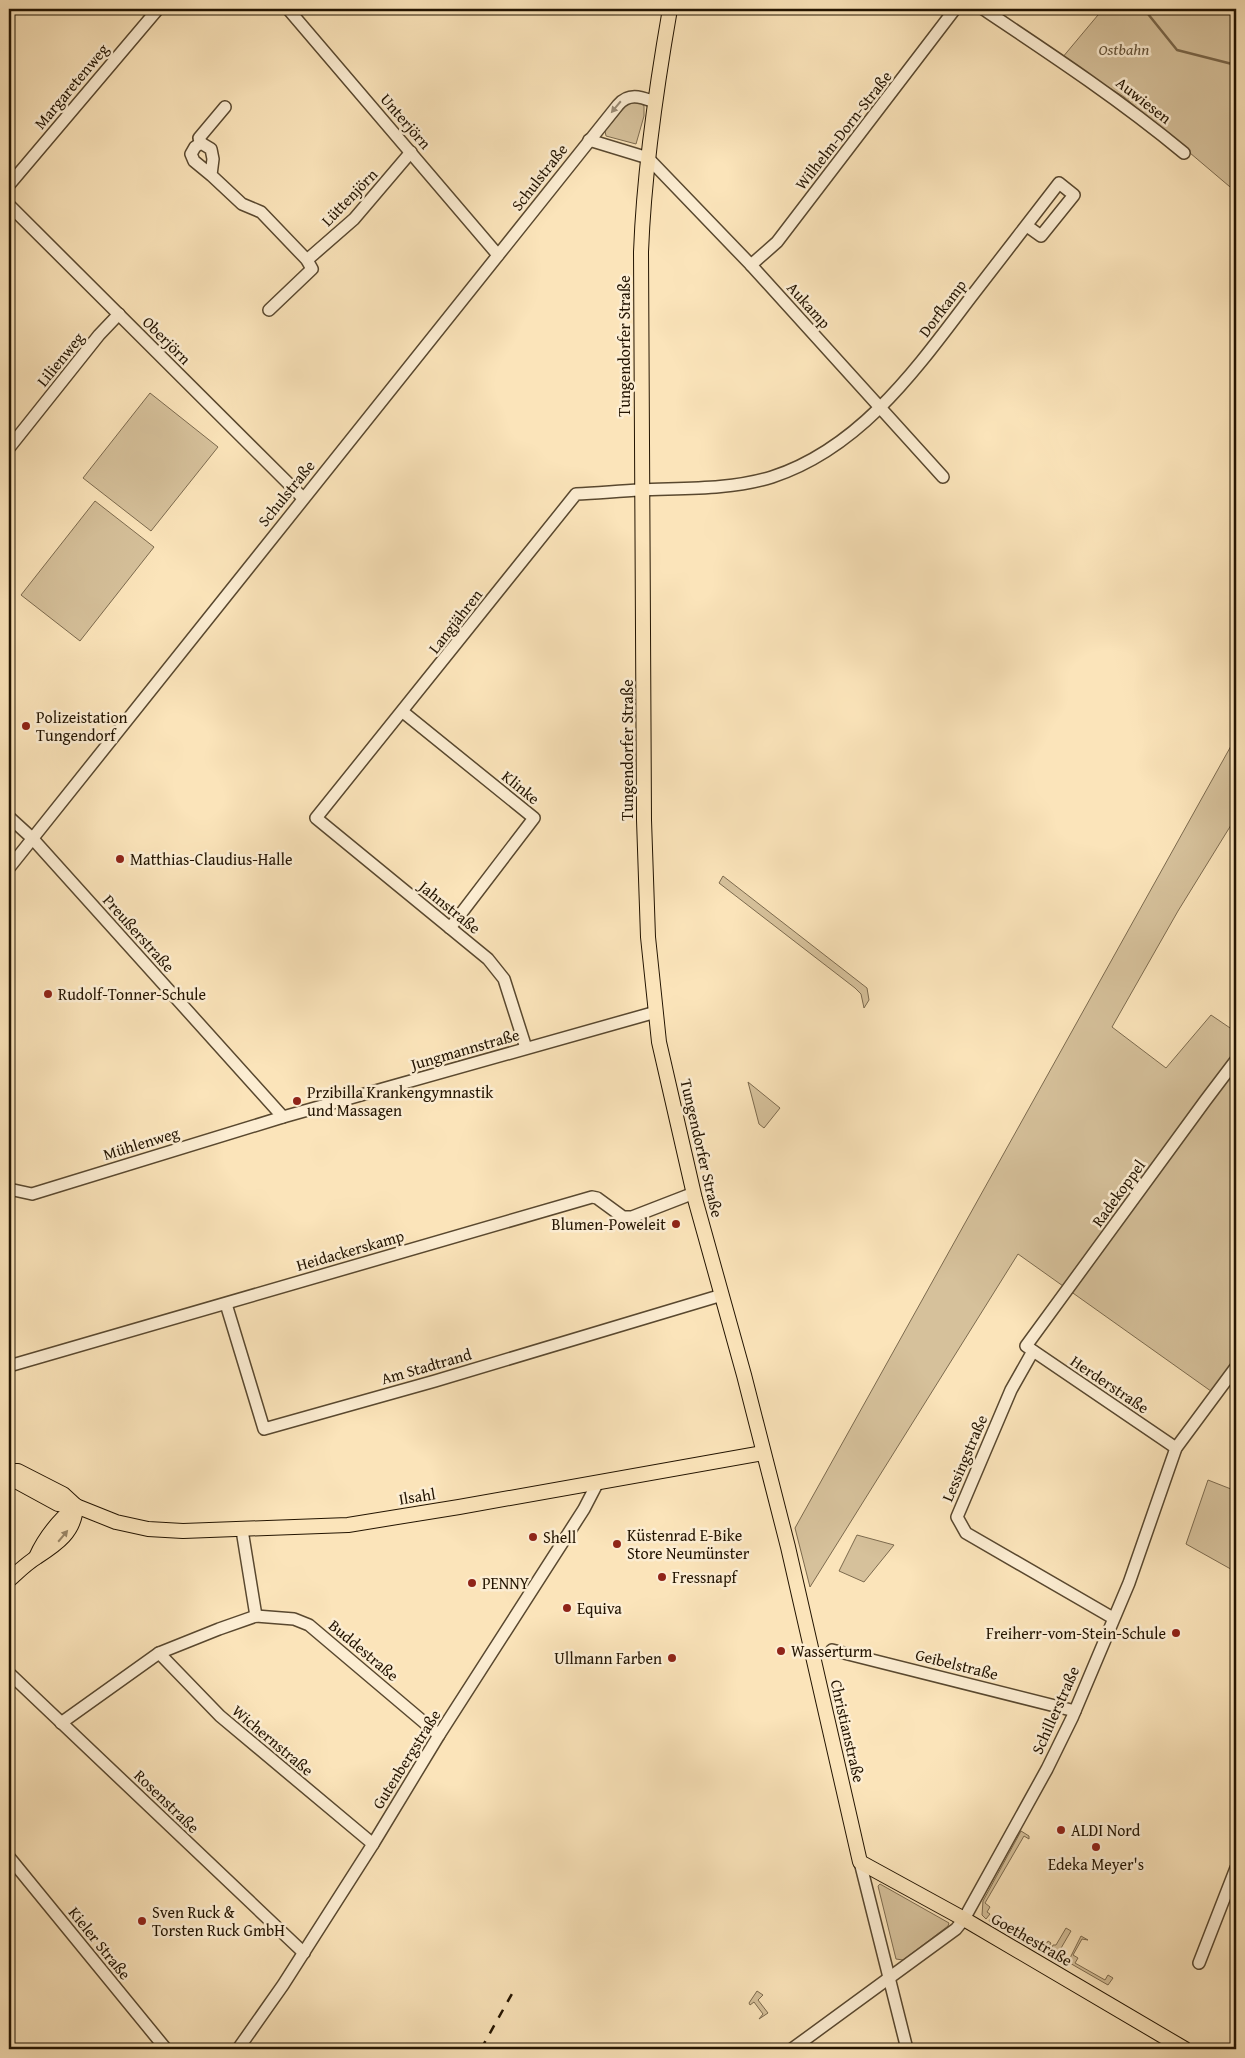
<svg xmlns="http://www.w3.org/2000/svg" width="1245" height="2058" viewBox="0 0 1245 2058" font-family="'Gentium Book Plus',serif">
  <rect width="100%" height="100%" fill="#fbe4ba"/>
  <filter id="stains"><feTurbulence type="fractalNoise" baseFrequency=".004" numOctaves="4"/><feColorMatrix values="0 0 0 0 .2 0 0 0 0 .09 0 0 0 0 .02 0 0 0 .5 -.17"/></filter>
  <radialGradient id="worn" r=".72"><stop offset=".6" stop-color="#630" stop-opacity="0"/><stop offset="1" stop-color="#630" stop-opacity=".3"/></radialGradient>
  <g fill="#d6c19b" stroke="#7c6a4e">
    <path d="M1103 9H1236V192L1124 97 1062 58Z"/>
    <path d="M638 101 644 106V116L636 144 606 136 605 131 629 102Z"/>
    <path d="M150 393 218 447 151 531 83 478Z"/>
    <path d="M95 501 154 547 80 641 21 595Z"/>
    <path d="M1236 737V817L1178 911 1112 1027 1166 1068 1211 1015 1236 1032V1367L1215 1394 1018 1254 810 1587 795 1528Z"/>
    <path d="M723 876 867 988 869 1000 864 1008 861 994 855 988 719 883Z"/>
    <path d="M748 1082 780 1108 764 1128 759 1124Z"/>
    <path d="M1208 1480 1236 1491V1572L1186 1544Z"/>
    <path d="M857 1535 894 1545 864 1582 839 1571Z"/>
    <path d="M1021 1831 1029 1836V1839L1024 1836 985 1903 990 1907 987 1912 990 1914 986 1919 982 1915 983 1901Z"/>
    <path d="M880 1884 949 1923 948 1926 903 1960 896 1959 878 1886Z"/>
    <path d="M992 1916 1045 1946 1048 1941 1051 1943 1045 1953 989 1921Z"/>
    <path d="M1066 1928 1071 1931 1057 1955 1055 1957 1049 1955 1053 1945H1056Z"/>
    <path d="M1081 1936 1088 1940 1082 1939 1073 1955 1078 1958 1075 1963 1105 1980 1108 1975 1113 1978 1108 1985 1068 1962Z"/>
    <path d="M757 1991 763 1995 758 2000 768 2013 759 2019 763 2014 754 2002 750 2005 749 2003Z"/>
  </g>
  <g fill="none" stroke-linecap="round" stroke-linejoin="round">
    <path stroke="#79664a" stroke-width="2.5" d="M1144 9 1177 50 1236 65"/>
    <defs>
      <g id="minor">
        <path d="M288 9 498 255"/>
        <path d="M983 9C1052 55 1120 100 1184 153"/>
        <path d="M589 140 648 158 751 265 943 477"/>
        <path d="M201 143 199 138 225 107"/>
        <path d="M211 175 194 161 191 154 195 147 201 143 211 149 213 159 211 175 242 204 261 212 307 260 312 269 269 310"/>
        <path d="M9 185 158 9"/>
        <path d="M9 205 303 498"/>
        <path d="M307 260 354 219 411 152"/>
        <path d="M751 265 777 242 955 9"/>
        <path d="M9 448 99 335 119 314"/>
        <path d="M403 712 534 818 450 928"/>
        <path d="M9 817 32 838 283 1117"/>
        <path d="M9 868 618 105C629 92 641 97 655 102"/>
        <path d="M526 1048 504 979 488 959 316 818 576 494C598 493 619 491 640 490 685 488 729 490 772 477 861 448 917 368 971 297 1000 259 1030 221 1059 183L1074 195 1041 236 1027 226"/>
        <path d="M9 1189 32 1194 283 1117 656 1012"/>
        <path d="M226 1304 264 1429 435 1381 722 1295"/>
        <path d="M1033 1351 1011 1390 957 1517 966 1533 1113 1618"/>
        <path d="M9 1366 592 1197 597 1198 623 1217H632L694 1193"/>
        <path d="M1176 1448 1026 1346 1205 1101 1236 1060"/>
        <path d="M242 1530 256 1616"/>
        <path d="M832 1650 1075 1711"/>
        <path d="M159 1653 220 1716 373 1844"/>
        <path d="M9 1673 304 1953"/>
        <path d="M61 1723 159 1653 219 1629 256 1616 294 1619 309 1625 439 1735"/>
        <path d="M9 1857 166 2049"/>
        <path d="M860 1862 907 2049"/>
        <path d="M1199 1963 1236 1868"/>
        <path d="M238 2049 283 1985 373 1844 439 1735 584 1509 598 1482"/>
        <path d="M792 2049 956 1929 964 1919 1047 1769 1072 1718 1129 1583 1176 1448 1236 1367"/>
      </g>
      <g id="major">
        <path d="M670 9C656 89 644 170 641 252L644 820 648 937 659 1042 695 1199 744 1375 788 1547 860 1862 964 1919 1185 2049"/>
        <path d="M9 1471H18L63 1494 76 1506 116 1522 148 1529 183 1531 348 1525 459 1507 763 1453"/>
        <path d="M9 1475 14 1480 58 1504 76 1506"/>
        <path d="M36 1557C45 1537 59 1520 76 1506"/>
        <path d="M9 1580C18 1572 27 1563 37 1557 57 1544 75 1532 76 1506"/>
      </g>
    </defs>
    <use href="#minor" stroke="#59482f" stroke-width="14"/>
    <use href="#major" stroke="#231401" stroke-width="16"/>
    <use href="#minor" stroke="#fcedd2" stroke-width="11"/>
    <use href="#major" stroke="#fbe4ba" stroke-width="14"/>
    <path stroke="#231401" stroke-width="2.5" stroke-dasharray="9 9" stroke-linecap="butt" d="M481 2049 513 1992"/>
  </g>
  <defs><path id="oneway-solid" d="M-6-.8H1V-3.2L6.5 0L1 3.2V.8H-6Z" transform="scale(1.25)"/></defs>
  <use fill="#9a8b74" href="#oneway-solid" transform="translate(616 107) rotate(130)"/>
  <use fill="#9a8667" href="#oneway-solid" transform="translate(63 1536) rotate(-50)"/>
  <g fill="#8f2418" stroke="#fcedd2" stroke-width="2">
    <circle cx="26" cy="726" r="5"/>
    <circle cx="120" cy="859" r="5"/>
    <circle cx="48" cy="994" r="5"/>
    <circle cx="297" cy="1101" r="5"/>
    <circle cx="676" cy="1224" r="5"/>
    <circle cx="533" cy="1537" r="5"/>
    <circle cx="617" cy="1544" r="5"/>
    <circle cx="662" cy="1577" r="5"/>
    <circle cx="472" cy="1583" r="5"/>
    <circle cx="567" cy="1608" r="5"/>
    <circle cx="1176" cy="1633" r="5"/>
    <circle cx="781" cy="1651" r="5"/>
    <circle cx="672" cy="1658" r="5"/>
    <circle cx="1061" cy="1830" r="5"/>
    <circle cx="1096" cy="1847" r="5"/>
    <circle cx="142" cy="1921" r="5"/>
  </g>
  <g text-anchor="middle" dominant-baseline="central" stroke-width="5" stroke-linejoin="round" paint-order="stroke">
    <g font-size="16" font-style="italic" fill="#625137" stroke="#fcedd2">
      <text x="1124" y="49">Ostbahn</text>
    </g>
    <g font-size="16" fill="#231401" stroke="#fcedd2">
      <text transform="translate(71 86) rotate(-50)">Margaretenweg</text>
      <text transform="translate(1144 100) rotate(38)">Auwiesen</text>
      <text transform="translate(406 121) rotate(49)">Unterjörn</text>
      <text transform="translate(843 130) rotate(-52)">Wilhelm-Dorn-Straße</text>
      <text transform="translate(539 177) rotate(-52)">Schulstraße</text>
      <text transform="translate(349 197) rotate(-46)">Lüttenjörn</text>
      <text transform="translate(809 305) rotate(48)">Aukamp</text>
      <text transform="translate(942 308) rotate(-53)">Dorfkamp</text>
      <text transform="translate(167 340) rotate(45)">Oberjörn</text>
      <text transform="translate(624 346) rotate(-90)">Tungendorfer Straße</text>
      <text transform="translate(60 359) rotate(-51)">Lilienweg</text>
      <text transform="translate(286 493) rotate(-51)">Schulstraße</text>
      <text transform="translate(455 621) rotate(-52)">Langjähren</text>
      <text transform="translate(627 750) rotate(-90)">Tungendorfer Straße</text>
      <text transform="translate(521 787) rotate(39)">Klinke</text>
      <text transform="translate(450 907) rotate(39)">Jahnstraße</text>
      <text transform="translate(139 933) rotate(48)">Preußerstraße</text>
      <text transform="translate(465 1049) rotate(-16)">Jungmannstraße</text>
      <text transform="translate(141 1143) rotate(-17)">Mühlenweg</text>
      <text transform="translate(702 1148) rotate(77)">Tungendorfer Straße</text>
      <text transform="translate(1118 1193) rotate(-54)">Radekoppel</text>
      <text transform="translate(350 1250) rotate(-16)">Heidackerskamp</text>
      <text transform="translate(426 1366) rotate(-16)">Am Stadtrand</text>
      <text transform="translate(1110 1384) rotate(34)">Herderstraße</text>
      <text transform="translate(964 1458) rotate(-67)">Lessingstraße</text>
      <text transform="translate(417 1496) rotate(-9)">Ilsahl</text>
      <text transform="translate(364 1650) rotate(40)">Buddestraße</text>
      <text transform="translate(957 1664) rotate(14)">Geibelstraße</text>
      <text transform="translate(1055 1710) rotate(-66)">Schillerstraße</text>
      <text transform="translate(848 1731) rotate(77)">Christianstraße</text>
      <text transform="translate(273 1740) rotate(40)">Wichernstraße</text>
      <text transform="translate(406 1759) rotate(-58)">Gutenbergstraße</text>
      <text transform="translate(167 1801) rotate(44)">Rosenstraße</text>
      <text transform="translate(1032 1939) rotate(30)">Goethestraße</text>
      <text transform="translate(100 1943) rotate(51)">Kieler Straße</text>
    </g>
    <g font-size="16" fill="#231401" stroke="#fcedd2" text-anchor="start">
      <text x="36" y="717">Polizeistation<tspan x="36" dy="18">Tungendorf</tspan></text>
      <text x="130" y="859">Matthias-Claudius-Halle</text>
      <text x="58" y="994">Rudolf-Tonner-Schule</text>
      <text x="307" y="1092">Przibilla Krankengymnastik<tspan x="307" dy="18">und Massagen</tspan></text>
      <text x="666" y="1224" text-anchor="end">Blumen-Poweleit</text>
      <text x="627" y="1535">Küstenrad E-Bike<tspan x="627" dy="18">Store Neumünster</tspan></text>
      <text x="543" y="1537">Shell</text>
      <text x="672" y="1577">Fressnapf</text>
      <text x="482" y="1583">PENNY</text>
      <text x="577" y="1608">Equiva</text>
      <text x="1166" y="1633" text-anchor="end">Freiherr-vom-Stein-Schule</text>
      <text x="791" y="1651">Wasserturm</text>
      <text x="662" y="1658" text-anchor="end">Ullmann Farben</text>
      <text x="1071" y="1830">ALDI Nord</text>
      <text x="1096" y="1864" text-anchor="middle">Edeka Meyer's</text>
      <text x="152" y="1912">Sven Ruck &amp;<tspan x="152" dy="18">Torsten Ruck GmbH</tspan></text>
    </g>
  </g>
  <rect width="1245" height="2058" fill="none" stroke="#fbe4ba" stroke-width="30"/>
  <rect x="10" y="10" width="1225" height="2038" fill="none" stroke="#231401" stroke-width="2.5"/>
  <rect x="15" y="15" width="1215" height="2028" fill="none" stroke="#231401"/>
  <rect width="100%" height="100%" filter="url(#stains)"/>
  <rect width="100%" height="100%" fill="url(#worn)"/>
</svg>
